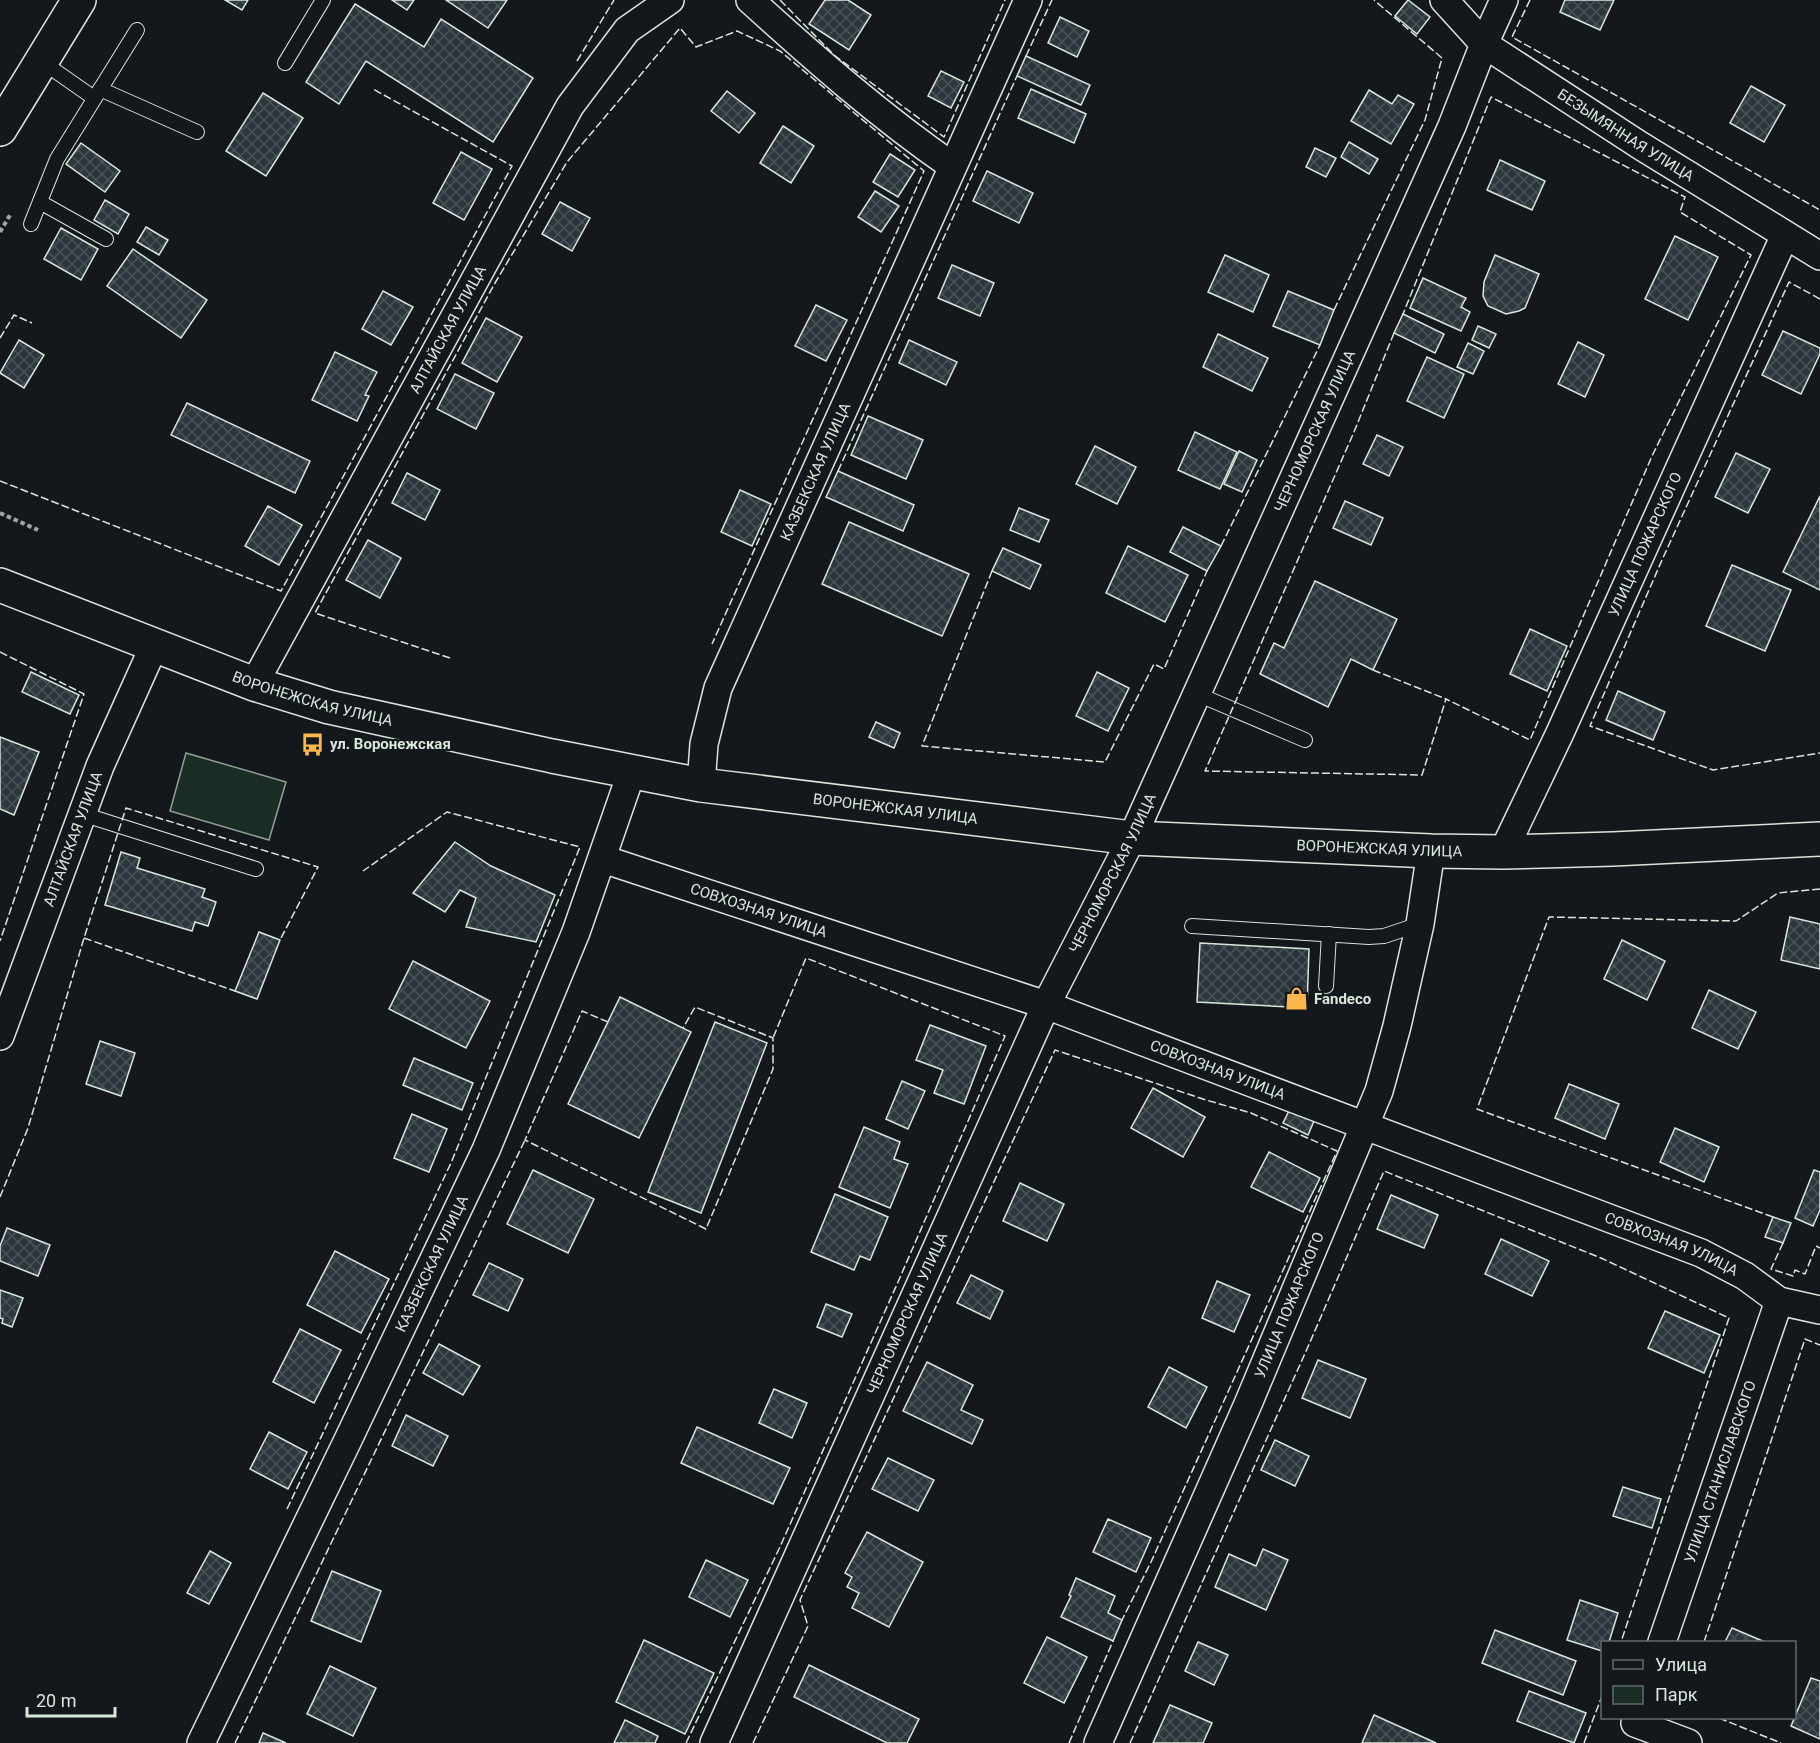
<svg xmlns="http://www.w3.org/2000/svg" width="1820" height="1743" viewBox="0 0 1820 1743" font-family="Roboto,sans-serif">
  <defs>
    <pattern id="building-cross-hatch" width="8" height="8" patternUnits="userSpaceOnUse" patternTransform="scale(1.5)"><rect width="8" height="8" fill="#2c363c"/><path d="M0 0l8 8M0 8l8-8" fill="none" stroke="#4a5358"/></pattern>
  </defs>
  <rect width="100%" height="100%" fill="#14181c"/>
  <path fill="#1a2d24" stroke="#939e99" stroke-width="1.5" d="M186 753 286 782 269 840 170 811Z"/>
  <g fill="url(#building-cross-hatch)" stroke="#d8e6dc" stroke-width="1.5">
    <path d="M225 0H248L242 10Z"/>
    <path d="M392 0H414L407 10Z"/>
    <path d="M446 0H507L488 28Z"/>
    <path d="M825 0H848L871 15 849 50 809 24Z"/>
    <path d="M1408 0 1430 17 1417 34 1395 16Z"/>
    <path d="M1565 0H1614L1600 30 1560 12Z"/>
    <path d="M355 4 424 47 441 19 533 78 493 142 366 61 339 104 306 82Z"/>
    <path d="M1060 17 1089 31 1077 57 1048 43Z"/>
    <path d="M1026 56 1090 85 1081 105 1017 76Z"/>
    <path d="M941 71 964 82 951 108 928 96Z"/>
    <path d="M1751 86 1785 105 1764 142 1730 123Z"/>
    <path d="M1031 89 1086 114 1074 143 1018 118Z"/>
    <path d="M1369 90 1392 104 1398 95 1414 104 1391 144 1351 121Z"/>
    <path d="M727 91 755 113 739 133 711 111Z"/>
    <path d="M263 93 303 118 266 176 226 151Z"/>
    <path d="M783 126 814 146 791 183 760 163Z"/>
    <path d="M1349 142 1378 159 1369 174 1341 157Z"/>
    <path d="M81 143 120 171 105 192 66 164Z"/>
    <path d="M1315 148 1336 158 1326 177 1306 167Z"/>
    <path d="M461 152 492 169 464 220 433 203Z"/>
    <path d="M890 154 915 170 898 197 873 182Z"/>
    <path d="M1500 160 1545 181 1532 210 1487 190Z"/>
    <path d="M987 171 1033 193 1019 223 973 201Z"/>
    <path d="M875 191 899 206 881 232 858 217Z"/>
    <path d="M105 200 129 214 118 234 94 220Z"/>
    <path d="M560 202 590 218 572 251 542 234Z"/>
    <path d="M146 227 168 240 159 255 137 242Z"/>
    <path d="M61 228 98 249 81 280 44 259Z"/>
    <path d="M1675 236 1718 257 1688 320 1645 299Z"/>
    <path d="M133 249 207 300 181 338 107 286Z"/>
    <path d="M1225 255 1269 275 1253 312 1208 292Z"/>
    <path d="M1495 255 1539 274 1525 308 1519 311 1506 314 1488 306 1483 296 1484 282Z"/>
    <path d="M952 265 994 283 980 316 938 298Z"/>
    <path d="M1423 278 1466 298 1461 307 1470 312 1461 331 1410 308Z"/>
    <path d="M383 291 413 307 391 345 362 329Z"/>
    <path d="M1288 291 1334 310 1320 345 1273 326Z"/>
    <path d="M816 305 847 320 826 361 795 346Z"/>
    <path d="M1403 314 1444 334 1435 353 1394 333Z"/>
    <path d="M486 318 522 337 497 382 462 363Z"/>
    <path d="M1478 326 1496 334 1489 348 1472 340Z"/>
    <path d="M1783 331 1820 348V354L1801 394 1762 375Z"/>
    <path d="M1218 334 1268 358 1252 391 1203 367Z"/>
    <path d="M19 340 44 355 24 388 0 373Z"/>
    <path d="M909 340 957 362 946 385 899 363Z"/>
    <path d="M1578 342 1604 355 1585 397 1558 384Z"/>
    <path d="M1468 343 1484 351 1473 374 1457 367Z"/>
    <path d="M335 352 377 372 365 395 369 396 357 421 312 400Z"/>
    <path d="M1427 357 1464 374 1444 418 1407 401Z"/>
    <path d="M455 374 494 393 476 429 437 409Z"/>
    <path d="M187 403 310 461 295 493 171 435Z"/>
    <path d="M868 416 923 440 906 479 851 455Z"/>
    <path d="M1195 432 1237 452 1220 489 1178 470Z"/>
    <path d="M1377 435 1403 447 1389 476 1363 464Z"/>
    <path d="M1095 446 1136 467 1117 504 1076 484Z"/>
    <path d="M1239 451 1257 460 1242 492 1224 484Z"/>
    <path d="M1736 453 1770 469 1748 513 1715 497Z"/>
    <path d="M838 471 914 505 903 531 826 497Z"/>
    <path d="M407 473 440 490 425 520 392 503Z"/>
    <path d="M740 490 771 504 752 546 721 532Z"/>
    <path d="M1820 496V590L1783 572Z"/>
    <path d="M1345 501 1383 518 1371 545 1333 528Z"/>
    <path d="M268 506 302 525 279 565 245 546Z"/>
    <path d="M1019 508 1049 520 1039 542 1010 530Z"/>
    <path d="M849 522 969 574 942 636 822 584Z"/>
    <path d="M1183 527 1221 546 1207 571 1170 552Z"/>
    <path d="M368 540 401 558 380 598 346 580Z"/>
    <path d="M1128 546 1188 575 1165 622 1106 593Z"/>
    <path d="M1003 548 1041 565 1030 589 992 571Z"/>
    <path d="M1732 565 1791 590 1765 651 1706 626Z"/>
    <path d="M1315 581 1397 619 1373 670 1351 659 1328 707 1260 674 1274 643 1284 648Z"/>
    <path d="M1530 629 1567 646 1547 691 1510 674Z"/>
    <path d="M31 672 79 695 70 714 22 692Z"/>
    <path d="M1097 672 1129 688 1108 731 1076 716Z"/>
    <path d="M1618 691 1665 712 1653 740 1606 720Z"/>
    <path d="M876 722 900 733 894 748 869 737Z"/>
    <path d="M0 737 39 752 14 815 0 809Z"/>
    <path d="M455 842 491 866 555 895 536 942 466 927 476 898 460 890 445 912 413 893Z"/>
    <path d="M121 852 140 858 137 868 205 889 202 897 216 902 208 926 195 922 192 931 105 905Z"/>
    <path d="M1790 917 1820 924V969L1781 960Z"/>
    <path d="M259 932 280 940 257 999 235 991Z"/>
    <path d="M1622 940 1665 961 1647 1000 1604 979Z"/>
    <path d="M1200 943 1309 949 1307 1008 1197 1002Z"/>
    <path d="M413 961 490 1001 466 1048 389 1009Z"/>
    <path d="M1709 990 1756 1012 1738 1049 1692 1028Z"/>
    <path d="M620 997 691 1032 639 1138 568 1104Z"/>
    <path d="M715 1022 767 1043 701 1213 648 1192Z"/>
    <path d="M930 1025 986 1046 964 1104 934 1093 943 1070 916 1060Z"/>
    <path d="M100 1041 135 1053 121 1096 86 1084Z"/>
    <path d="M414 1058 473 1083 462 1110 403 1085Z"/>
    <path d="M902 1081 925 1091 908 1129 886 1119Z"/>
    <path d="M1569 1084 1619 1104 1605 1139 1555 1118Z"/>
    <path d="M1153 1088 1205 1117 1183 1157 1131 1128Z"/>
    <path d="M1290 1109 1314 1121 1308 1135 1283 1123Z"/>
    <path d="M412 1114 447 1129 429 1172 394 1158Z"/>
    <path d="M864 1127 900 1142 894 1159 908 1164 890 1208 839 1187Z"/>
    <path d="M1675 1128 1719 1147 1704 1182 1660 1162Z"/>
    <path d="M1269 1152 1320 1178 1303 1212 1251 1187Z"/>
    <path d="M533 1170 594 1199 568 1253 507 1224Z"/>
    <path d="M1814 1170 1820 1172V1210L1813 1226 1795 1218Z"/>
    <path d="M1020 1183 1064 1204 1047 1241 1003 1221Z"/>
    <path d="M835 1194 888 1217 870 1260 860 1256 854 1270 811 1252Z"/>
    <path d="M1391 1195 1438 1215 1424 1248 1377 1229Z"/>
    <path d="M1773 1217 1791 1223 1783 1243 1765 1237Z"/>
    <path d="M7 1228 50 1245 38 1276 0 1261V1246Z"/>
    <path d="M1501 1239 1549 1261 1532 1296 1485 1274Z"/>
    <path d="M335 1251 389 1279 361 1333 307 1305Z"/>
    <path d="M489 1263 523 1279 508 1311 473 1295Z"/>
    <path d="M971 1275 1003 1291 990 1319 957 1303Z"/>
    <path d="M1217 1281 1250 1295 1234 1332 1202 1318Z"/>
    <path d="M0 1290 23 1298 12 1327 2 1323 3 1319 0 1318Z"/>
    <path d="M826 1304 852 1314 842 1337 817 1327Z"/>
    <path d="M1665 1311 1720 1335 1704 1373 1648 1348Z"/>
    <path d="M300 1329 341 1350 314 1403 273 1382Z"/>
    <path d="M439 1344 480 1366 463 1395 423 1373Z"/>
    <path d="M1318 1360 1366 1379 1350 1418 1302 1398Z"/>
    <path d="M927 1362 973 1385 961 1410 983 1420 972 1444 903 1411Z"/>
    <path d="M1169 1367 1207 1387 1186 1428 1148 1407Z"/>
    <path d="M774 1389 807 1403 792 1438 759 1423Z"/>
    <path d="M406 1415 448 1436 433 1466 392 1446Z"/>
    <path d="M697 1427 790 1468 773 1504 681 1463Z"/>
    <path d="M269 1432 307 1452 288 1489 250 1469Z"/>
    <path d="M1275 1440 1309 1456 1295 1486 1261 1470Z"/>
    <path d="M888 1458 934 1480 918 1511 872 1489Z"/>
    <path d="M1623 1487 1661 1499 1652 1528 1613 1516Z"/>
    <path d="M1108 1519 1151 1538 1136 1572 1093 1552Z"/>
    <path d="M867 1532 923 1562 889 1627 852 1608 859 1593 847 1587 852 1577 845 1573Z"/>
    <path d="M1263 1549 1288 1560 1266 1610 1215 1587 1229 1554 1256 1566Z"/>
    <path d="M210 1551 231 1563 209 1604 187 1593Z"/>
    <path d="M706 1560 748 1580 730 1617 689 1597Z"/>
    <path d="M332 1571 381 1591 361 1642 311 1621Z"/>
    <path d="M1076 1578 1115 1596 1108 1613 1122 1620 1113 1641 1061 1617 1071 1596 1069 1595Z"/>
    <path d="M1580 1600 1618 1613 1609 1642H1602V1651L1567 1640Z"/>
    <path d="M1732 1628 1765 1642H1725Z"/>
    <path d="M1495 1630 1576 1661 1563 1695 1482 1663Z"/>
    <path d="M1047 1637 1087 1657 1064 1703 1024 1683Z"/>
    <path d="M644 1640 714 1673 685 1734 616 1702Z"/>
    <path d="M1198 1642 1228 1655 1214 1685 1185 1671Z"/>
    <path d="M809 1665 919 1719 907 1743H887L794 1697Z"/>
    <path d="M330 1666 376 1688 353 1736 307 1714Z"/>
    <path d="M1811 1678 1820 1681V1739L1791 1726Z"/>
    <path d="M1529 1691 1586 1713 1574 1743 1517 1721Z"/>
    <path d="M1170 1705 1212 1723 1203 1743H1153Z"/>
    <path d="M1374 1715 1436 1743H1362Z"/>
    <path d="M625 1720 658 1736 655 1743H614Z"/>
    <path d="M263 1733 286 1743H259Z"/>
  </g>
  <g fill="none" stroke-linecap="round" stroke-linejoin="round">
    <defs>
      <g id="service">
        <path d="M41 61 94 98"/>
        <path d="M285 63 323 0"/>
        <path d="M100 89 197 132"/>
        <path d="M40 202 106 239"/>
        <path d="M31 224 57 159 137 30"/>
        <path d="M1197 694 1305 740"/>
        <path d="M82 814 256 869"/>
        <path d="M1192 926 1369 937 1384 936 1420 924"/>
        <path d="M1326 986 1329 934"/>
      </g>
      <g id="minor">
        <path d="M750 0C815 59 880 116 952 166"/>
        <path id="s1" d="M1444 0 1484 44 1641 146 1820 256"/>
        <path id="s2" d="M254 684 570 106 627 30 670 0"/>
        <path id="s3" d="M701 785 704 744 718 688 1028 0"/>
        <path id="s4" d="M1503 852 1559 735 1785 235"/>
        <path id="s5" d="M603 859 1046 1005 1701 1253 1745 1276 1779 1301 1820 1310"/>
        <path id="s6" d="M0 1036 100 766 154 646"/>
        <path id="s7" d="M1662 1642 1779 1301"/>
        <path d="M1635 1723 1688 1743"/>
        <path id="s8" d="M201 1743 347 1442 486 1150 576 932 632 771"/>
        <path id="s9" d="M714 1743 1046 1005 1132 838 1452 126 1484 44 1504 0"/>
        <path id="s10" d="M1098 1743 1248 1404 1379 1091 1397 1026 1420 924 1431 851"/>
      </g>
      <path id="secondary" d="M0 129 79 0"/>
      <g id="trunk">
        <path id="s11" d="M0 585 254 684 329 707 552 756 701 785 1132 838 1431 851 1503 852 1613 849 1820 839"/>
      </g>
    </defs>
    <use href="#service" stroke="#d8e6dc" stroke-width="16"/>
    <use href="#minor" stroke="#d8e6dc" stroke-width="30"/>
    <use href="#secondary" stroke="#d8e6dc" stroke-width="36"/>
    <use href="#trunk" stroke="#d8e6dc" stroke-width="36"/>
    <g stroke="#9da8a2" stroke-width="4" stroke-dasharray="4.5 3" stroke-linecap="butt">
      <path d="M0 232 10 215"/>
      <path d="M0 513 38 530"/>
    </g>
    <use href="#service" stroke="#14181c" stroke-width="14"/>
    <use href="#minor" stroke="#14181c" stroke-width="27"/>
    <use href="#secondary" stroke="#14181c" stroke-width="33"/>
    <use href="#trunk" stroke="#14181c" stroke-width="33"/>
    <g stroke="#d8e6dc" stroke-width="1.5" stroke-dasharray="8 3" stroke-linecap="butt">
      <path d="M780 0 834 55 944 137 1005 0"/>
      <path d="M1530 0 1512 37 1820 210"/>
      <path d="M1026 56 1052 0"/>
      <path d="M577 61 614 0"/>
      <path d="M1820 299 1789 282 1662 560 1590 726 1713 770 1820 753"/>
      <path d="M1334 310 1425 120 1442 58 1374 0"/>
      <path d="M1394 333 1354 432 1205 771 1422 775 1446 699 1530 740 1652 456 1751 255 1680 212 1685 197 1491 97 1403 314"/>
      <path d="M0 338 14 315 32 323"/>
      <path d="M838 471 1017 76"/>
      <path d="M0 481 281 591 512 166 373 89"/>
      <path d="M1221 546 1320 345"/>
      <path d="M992 571 922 746 1105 762 1154 664 1164 669 1207 571"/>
      <path d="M0 652 84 694 0 941"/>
      <path d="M450 658 315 613 495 283 567 162 680 28 696 47 737 31 780 51 924 171 712 644"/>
      <path d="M1373 670 1446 699"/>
      <path d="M84 938 235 991"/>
      <path d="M608 1022 582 1011 525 1140 706 1229 773 1069V1038L695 1007 683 1028"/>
      <path d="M0 1197 28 1128 84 938 126 808 318 867 280 940"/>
      <path d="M1773 1217 1477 1109 1549 917 1736 921 1778 893 1820 889"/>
      <path d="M1783 1243 1771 1269 1793 1276 1795 1270 1805 1274 1816 1246 1820 1248"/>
      <path d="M287 1509 451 1163 580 847 447 812 363 871"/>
      <path d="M1704 1642 1805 1339 1820 1345"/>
      <path d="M1719 1718 1781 1743"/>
      <path d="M235 1743 525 1140"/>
      <path d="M686 1743 779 1549 898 1282 1005 1036 806 958 773 1038"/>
      <path d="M753 1743 808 1626 800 1600 1055 1050 1206 1100 1251 1113 1337 1151 1151 1562 1122 1620"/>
      <path d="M1069 1743 1113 1641"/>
      <path d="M1130 1743 1307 1349 1384 1171 1601 1258 1729 1318 1621 1642"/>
      <path d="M1584 1743 1602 1696"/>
    </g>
  </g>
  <defs>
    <symbol id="bus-bare" viewBox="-9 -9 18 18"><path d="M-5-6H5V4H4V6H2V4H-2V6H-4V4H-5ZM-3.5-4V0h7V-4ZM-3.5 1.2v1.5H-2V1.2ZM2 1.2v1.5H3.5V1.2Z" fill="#ffb74d" stroke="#14181c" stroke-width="2.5" paint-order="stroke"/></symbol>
    <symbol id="shop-bare" viewBox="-9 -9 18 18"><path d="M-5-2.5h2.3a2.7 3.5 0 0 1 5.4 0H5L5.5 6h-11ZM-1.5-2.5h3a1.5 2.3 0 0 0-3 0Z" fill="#ffb74d" stroke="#14181c" stroke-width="2.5" paint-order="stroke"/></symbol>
  </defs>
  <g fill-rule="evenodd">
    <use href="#bus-bare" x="296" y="728" width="33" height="33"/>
    <use href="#shop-bare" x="1280" y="982" width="33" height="33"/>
  </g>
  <g text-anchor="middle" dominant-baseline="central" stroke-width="4.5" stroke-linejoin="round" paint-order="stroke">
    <g font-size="15" fill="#d8e6dc" stroke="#14181c">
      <text stroke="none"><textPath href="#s1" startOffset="228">БЕЗЫМЯННАЯ УЛИЦА</textPath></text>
      <text stroke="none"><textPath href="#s2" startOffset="404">АЛТАЙСКАЯ УЛИЦА</textPath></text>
      <text stroke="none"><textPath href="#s9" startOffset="1443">ЧЕРНОМОРСКАЯ УЛИЦА</textPath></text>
      <text stroke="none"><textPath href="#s3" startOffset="336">КАЗБЕКСКАЯ УЛИЦА</textPath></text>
      <text stroke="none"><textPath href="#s4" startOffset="339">УЛИЦА ПОЖАРСКОГО</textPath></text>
      <text stroke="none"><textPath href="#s11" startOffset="333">ВОРОНЕЖСКАЯ УЛИЦА</textPath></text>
      <text stroke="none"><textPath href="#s11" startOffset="927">ВОРОНЕЖСКАЯ УЛИЦА</textPath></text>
      <text stroke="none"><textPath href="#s6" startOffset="210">АЛТАЙСКАЯ УЛИЦА</textPath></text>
      <text stroke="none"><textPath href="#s11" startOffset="1413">ВОРОНЕЖСКАЯ УЛИЦА</textPath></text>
      <text stroke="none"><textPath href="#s9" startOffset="957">ЧЕРНОМОРСКАЯ УЛИЦА</textPath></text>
      <text stroke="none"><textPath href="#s5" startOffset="164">СОВХОЗНАЯ УЛИЦА</textPath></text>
      <text stroke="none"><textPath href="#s5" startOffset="650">СОВХОЗНАЯ УЛИЦА</textPath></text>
      <text stroke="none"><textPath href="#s5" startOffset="1136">СОВХОЗНАЯ УЛИЦА</textPath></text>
      <text stroke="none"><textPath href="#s8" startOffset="532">КАЗБЕКСКАЯ УЛИЦА</textPath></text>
      <text stroke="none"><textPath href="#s10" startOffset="478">УЛИЦА ПОЖАРСКОГО</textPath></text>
      <text stroke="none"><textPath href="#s9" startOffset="471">ЧЕРНОМОРСКАЯ УЛИЦА</textPath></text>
      <text stroke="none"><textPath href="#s7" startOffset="180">УЛИЦА СТАНИСЛАВСКОГО</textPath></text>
    </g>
    <g font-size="15" font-weight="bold" fill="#d8e6dc" stroke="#14181c" text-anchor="start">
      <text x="330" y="744">ул. Воронежская</text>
      <text x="1314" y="999">Fandeco</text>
    </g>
  </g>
  <rect x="1601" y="1641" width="195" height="78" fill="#14181c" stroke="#626a69" stroke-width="1.5"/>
  <rect x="1613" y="1660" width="30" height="9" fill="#14181c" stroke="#626a69" stroke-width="1.5"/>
  <text x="1655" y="1671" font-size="18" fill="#d8e6dc">Улица</text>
  <rect x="1613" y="1686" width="30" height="18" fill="#1a2d24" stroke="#626a69" stroke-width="1.5"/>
  <text x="1655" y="1701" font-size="18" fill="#d8e6dc">Парк</text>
  <path d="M27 1707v9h88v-9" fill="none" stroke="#d8e6dc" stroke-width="3"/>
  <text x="36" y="1707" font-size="18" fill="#d8e6dc" stroke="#14181c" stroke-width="4.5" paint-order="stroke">20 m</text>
</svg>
